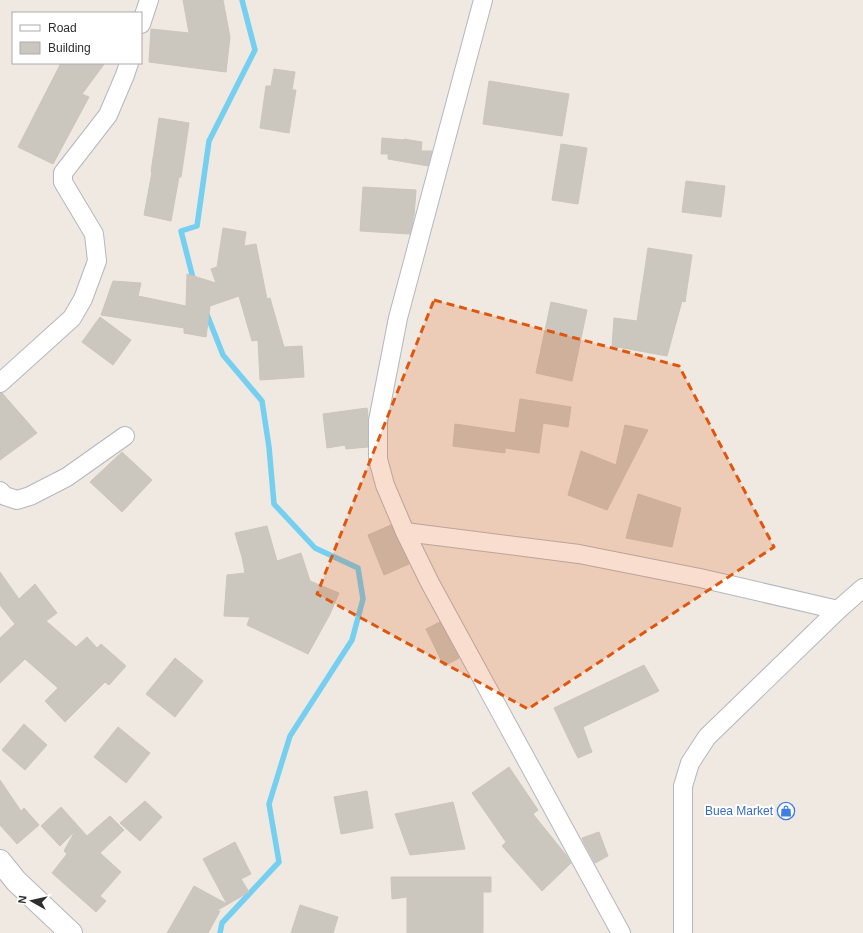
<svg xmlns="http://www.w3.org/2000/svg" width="863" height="933" viewBox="0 0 863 933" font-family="Arial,sans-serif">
  <rect width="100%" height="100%" fill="#efe9e1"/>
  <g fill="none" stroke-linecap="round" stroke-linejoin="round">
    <g stroke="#75cff0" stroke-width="5.5">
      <path d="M194 282 181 231 197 226 209 141 255 50 242 0"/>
      <path d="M206 312 223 355 262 401 269 447 274 504 315 548 358 568 363 599 352 640 290 736 269 804 279 862 222 923 220 933"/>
    </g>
  </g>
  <g fill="#cbc7bf" stroke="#cbc5ba">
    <path d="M183 0H223L230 37 226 72 149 62 151 29 189 33Z"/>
    <path d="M61 63H105L82 94 89 97 53 164 18 147Z"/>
    <path d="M274 69 295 72 292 90H296L289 133 260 128 266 86H271Z"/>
    <path d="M489 81 569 94 562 136 483 124Z"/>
    <path d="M159 118 189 123 181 177H179L171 221 144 215 152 172H151Z"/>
    <path d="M382 138 404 140V139L422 142 421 151H432L428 166 388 159V154H381Z"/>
    <path d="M561 144 587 148 578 204 552 200Z"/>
    <path d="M686 181 725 186 721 217 682 212Z"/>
    <path d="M363 187 416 190 414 216 410 234 360 231Z"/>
    <path d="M223 228 246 232 244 246 256 244 267 299 270 298 284 347 302 346 304 377 260 380 258 340 252 341 239 296 210 306 206 337 184 333V328L101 315 113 281 141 283 138 296 186 306 187 274 216 283 211 269 217 267Z"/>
    <path d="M648 248 692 255 685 302 682 301 667 356 612 346 614 318 637 321Z"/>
    <path d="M551 302 587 310 572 381 536 373Z"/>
    <path d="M100 317 131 340 113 365 82 342Z"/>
    <path d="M0 393H2L37 433 0 460Z"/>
    <path d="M520 399 571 407 568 427 543 423 539 453 505 448V453L453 446 455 424 515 433Z"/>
    <path d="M367 408 368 416V447L346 449 345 445 327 448 323 414Z"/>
    <path d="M625 425 648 430 607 510 568 495 581 451 616 465Z"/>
    <path d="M122 452 152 480 122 512 90 482Z"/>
    <path d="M638 494 681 508 672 547 626 538Z"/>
    <path d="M391 525 409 564 384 575 368 535Z"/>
    <path d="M267 526 277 561 301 553 310 581 339 593 330 614 308 654 247 625 250 617 224 616 227 575 245 573 242 557 235 533Z"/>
    <path d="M0 572 19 599 35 584 57 613 46 621 76 647 87 637 97 648 101 644 126 666 109 685 105 682 65 722 45 701 58 688 25 659 0 683V638L15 624 0 605Z"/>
    <path d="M440 622 459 658 444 666 426 629Z"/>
    <path d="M175 658 203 681 175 717 146 694Z"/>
    <path d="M644 665 659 691 583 727 592 752 578 758 571 744 554 708Z"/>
    <path d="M24 724 47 745 25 770 2 750Z"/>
    <path d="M118 727 150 753 126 783 94 757Z"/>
    <path d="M509 767 538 810 533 814 566 855 571 863 542 891 502 846 506 842 472 793Z"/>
    <path d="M0 780 21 811 24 808 39 825 17 844 0 825Z"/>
    <path d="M367 791 373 828 341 834 334 797Z"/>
    <path d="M145 801 162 817 140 841 120 823Z"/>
    <path d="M453 802 465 849 410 855 395 814Z"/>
    <path d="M61 807 87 836 110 816 124 830 100 853 121 872 100 896 106 901 96 912 52 873 67 854 64 851 75 831 60 846 41 826Z"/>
    <path d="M599 832 608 856 595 863 584 843 582 838Z"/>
    <path d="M235 842 251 874 241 879 249 892 216 911H220L208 933H167L194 886 227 904 203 859Z"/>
    <path d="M391 877H491V892H483V933H407V897L392 899Z"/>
    <path d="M300 905 338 917 333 933H291Z"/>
  </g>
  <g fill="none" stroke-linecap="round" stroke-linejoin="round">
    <defs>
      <g id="minor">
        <path d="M483 0 398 318 378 421V459L385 485 405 532 430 583 621 933"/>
        <path d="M141 24 149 0"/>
        <path d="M0 383 72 318 83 299 97 261 94 234 63 182V173L108 115 125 75 129 63"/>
        <path d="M0 491 5 496 17 500 30 496 67 477 125 436"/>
        <path d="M405 532 579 554 700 578 838 610"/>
        <path d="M683 933V786L690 763 707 737 838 610 863 588"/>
      </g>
      <path id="tertiary" d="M0 861 16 881 71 933"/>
    </defs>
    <use href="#minor" stroke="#b4b7c1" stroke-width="20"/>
    <use href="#tertiary" stroke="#b4b7c1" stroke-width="24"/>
    <use href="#minor" stroke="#fff" stroke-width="18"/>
    <use href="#tertiary" stroke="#fff" stroke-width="22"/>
  </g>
  <path fill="#df570e" fill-opacity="0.2" stroke="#df570e" stroke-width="3" stroke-dasharray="8 5" stroke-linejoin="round" d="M434 300 679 366 774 547 528 709 317 594Z"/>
  <defs>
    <symbol id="shop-ring" viewBox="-11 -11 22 22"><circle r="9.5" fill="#fff" stroke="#3f7fe0" stroke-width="1.5"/><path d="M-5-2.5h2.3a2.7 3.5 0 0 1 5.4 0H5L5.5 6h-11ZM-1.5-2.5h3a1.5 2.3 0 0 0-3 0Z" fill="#3f7fe0"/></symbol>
  </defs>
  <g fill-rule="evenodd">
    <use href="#shop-ring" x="776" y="801" width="20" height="20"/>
  </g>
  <g text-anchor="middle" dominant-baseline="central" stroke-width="4" stroke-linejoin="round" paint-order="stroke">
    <g font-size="12" fill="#366cbe" stroke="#fff" text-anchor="end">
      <text x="773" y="811">Buea Market</text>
    </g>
  </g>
  <rect x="12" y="12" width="130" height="52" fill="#ffffff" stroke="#ababab"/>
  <rect x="20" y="25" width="20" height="6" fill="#ffffff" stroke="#ababab"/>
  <text x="48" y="32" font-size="12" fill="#2e2e2e">Road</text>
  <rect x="20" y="42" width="20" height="12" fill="#cbc7bf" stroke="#ababab"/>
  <text x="48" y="52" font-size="12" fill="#2e2e2e">Building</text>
  <g transform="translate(32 901) rotate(278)" stroke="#ffffff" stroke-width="3" paint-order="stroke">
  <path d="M0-3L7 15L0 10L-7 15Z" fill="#2e2e2e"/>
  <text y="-6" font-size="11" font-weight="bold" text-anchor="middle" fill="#2e2e2e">N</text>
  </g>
</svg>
